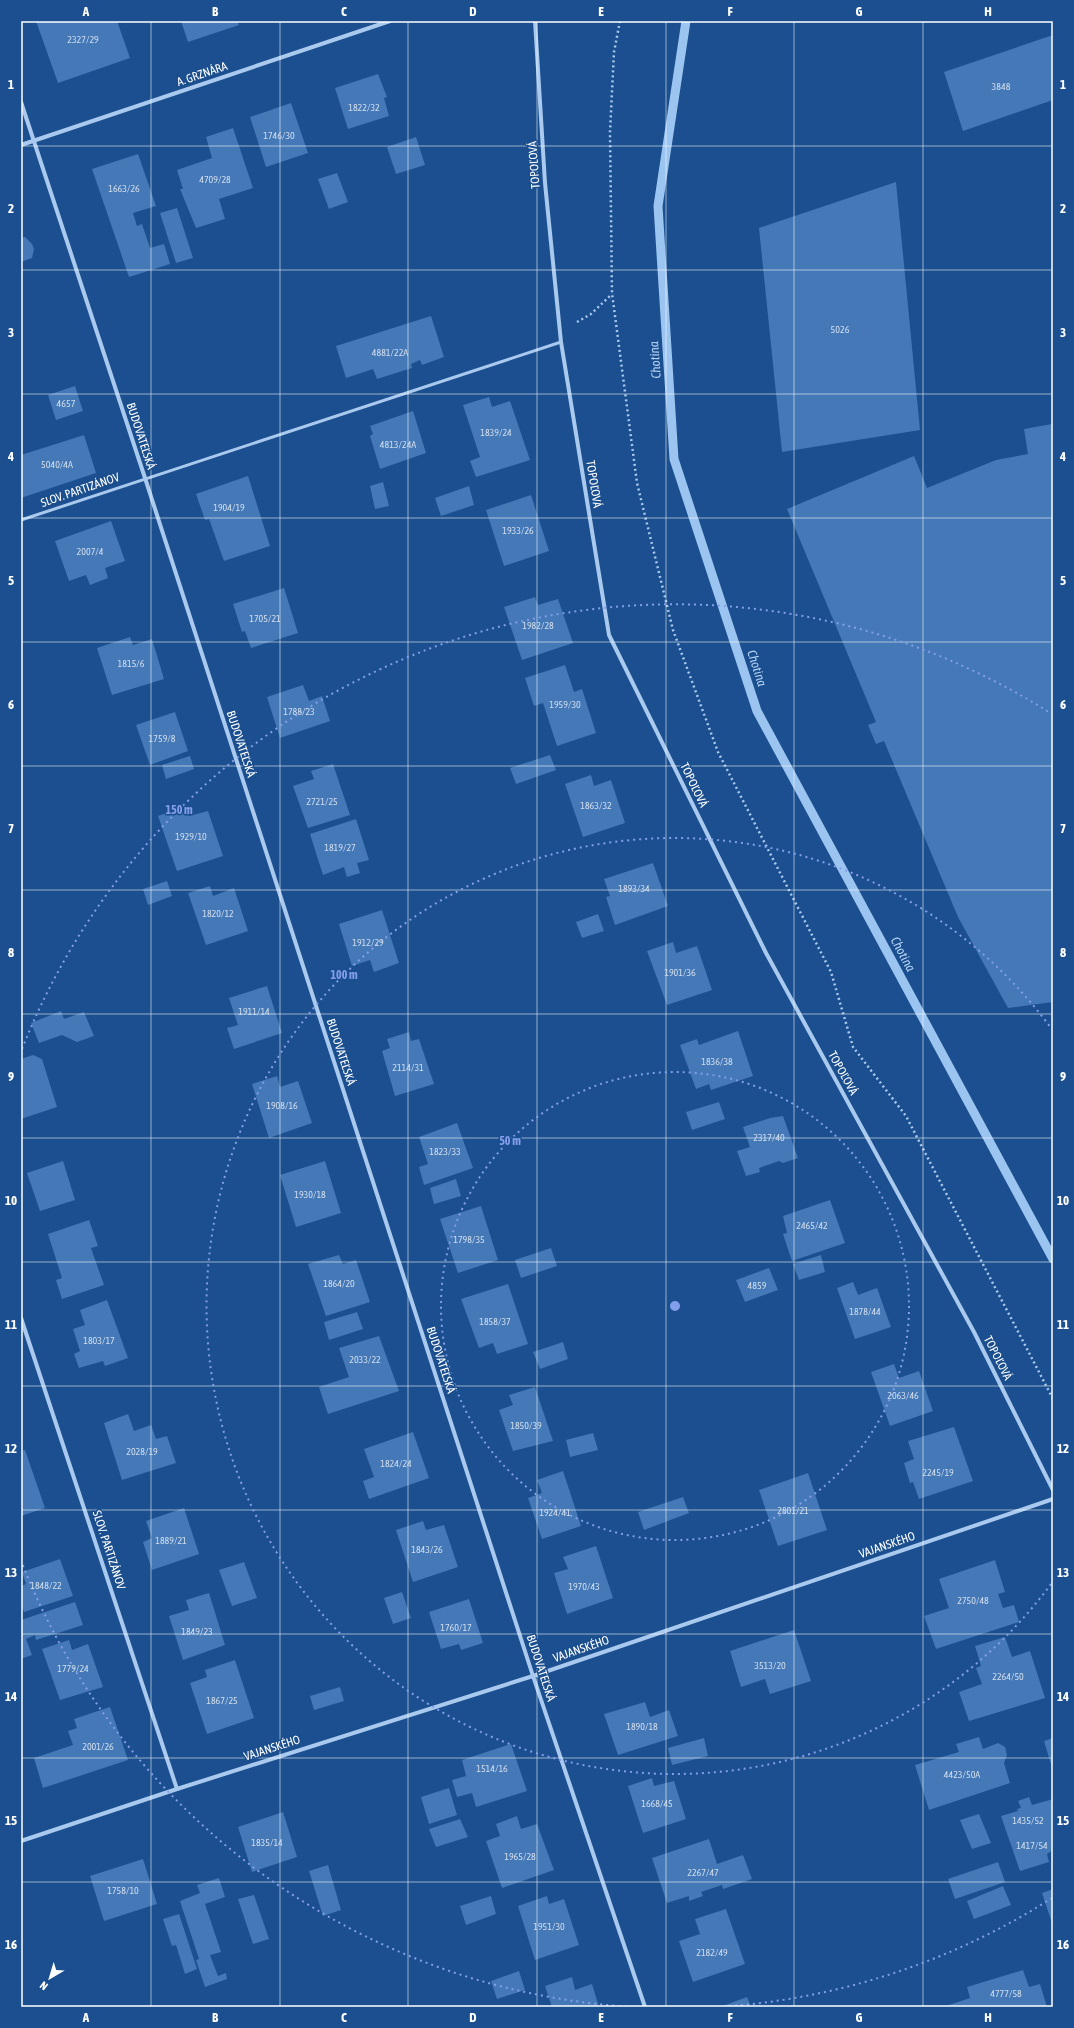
<svg xmlns="http://www.w3.org/2000/svg" width="1074" height="2028" viewBox="0 0 1074 2028" font-family="'Asap Condensed',sans-serif">
  <rect width="100%" height="100%" fill="#1b4f8f"/>
  <g fill="none" stroke-linecap="round" stroke-linejoin="round">
    <path stroke="#9cc4f0" stroke-width="9" d="M686 21 658 206 674 459 757 711 1053 1259"/>
  </g>
  <g fill="#4478b7">
    <path d="M36 21H117L130 58 58 83Z"/>
    <path d="M181 21H237L239 25 188 42Z"/>
    <path d="M1053 35V100L963 131 944 72Z"/>
    <path d="M378 74 387 97 384 98 389 116 348 129 335 88Z"/>
    <path d="M291 103 308 153 266 167 250 117Z"/>
    <path d="M233 128 253 188 219 199 225 219 196 228 180 189H183L177 170 212 158 206 137Z"/>
    <path d="M416 137 425 165 396 174 387 147Z"/>
    <path d="M138 154 156 206 133 213 137 226 142 224 150 248 164 244 170 264 129 277 92 169Z"/>
    <path d="M337 173 348 202 329 209 318 179Z"/>
    <path d="M896 182 920 430 782 452 759 228Z"/>
    <path d="M177 208 193 258 176 263 160 213Z"/>
    <path d="M25 237 32 244 34 249 32 258 21 262V238Z"/>
    <path d="M431 316 444 357 422 365 420 360 411 364 412 368 377 379 373 369 346 378 336 346Z"/>
    <path d="M75 386 83 411 56 420 48 395Z"/>
    <path d="M489 397 492 407 510 401 530 460 476 477 470 461 480 457 463 405Z"/>
    <path d="M413 411 426 453 380 469 370 436 373 434 370 426Z"/>
    <path d="M1052 424 1053 1002 1008 1008 958 917 884 741 876 744 868 725 876 722 787 509 914 456 927 488 996 460 1028 454 1024 429Z"/>
    <path d="M84 435 96 473 21 498V455Z"/>
    <path d="M248 476 270 546 224 561 209 519 205 520 196 494Z"/>
    <path d="M383 482 389 506 375 509 370 486Z"/>
    <path d="M469 486 474 505 441 516 435 498Z"/>
    <path d="M531 495 549 551 504 566 486 510Z"/>
    <path d="M111 521 125 561 105 568 108 578 90 585 86 575 69 581 55 541Z"/>
    <path d="M284 588 298 633 251 648 245 631 242 632 233 604Z"/>
    <path d="M535 597 538 605 558 599 573 643 522 660 504 607Z"/>
    <path d="M130 637 133 645 152 639 164 679 112 695 97 648Z"/>
    <path d="M565 665 574 692 582 689 596 733 557 746 543 703 534 706 525 678Z"/>
    <path d="M303 685 309 701 322 696 330 721 280 738 267 697Z"/>
    <path d="M175 712 188 751 150 765 136 725Z"/>
    <path d="M550 755 556 770 516 784 510 768Z"/>
    <path d="M190 756 194 769 166 779 162 765Z"/>
    <path d="M333 764 350 815 308 828 293 786 314 779 311 771Z"/>
    <path d="M591 775 594 786 611 780 625 823 583 837 565 784Z"/>
    <path d="M186 806 189 816 208 811 223 856 177 871 158 816Z"/>
    <path d="M356 819 369 860 357 863 360 873 347 877 344 867 323 875 310 834Z"/>
    <path d="M653 863 668 906 615 925 606 897 610 896 604 879Z"/>
    <path d="M167 881 172 896 148 905 143 889Z"/>
    <path d="M210 886 213 896 234 888 248 931 206 945 188 893Z"/>
    <path d="M382 910 399 963 374 972 370 960 352 966 339 924Z"/>
    <path d="M598 914 604 931 582 938 576 922Z"/>
    <path d="M673 942 676 953 697 946 712 990 667 1005 647 951Z"/>
    <path d="M267 986 282 1033 234 1049 227 1028 238 1025 229 998Z"/>
    <path d="M61 1011 64 1019 84 1012 94 1036 77 1042 62 1035 39 1043 31 1023Z"/>
    <path d="M738 1031 753 1076 711 1090 709 1084 696 1089 680 1045 697 1039 699 1045Z"/>
    <path d="M409 1032 411 1041 419 1039 434 1084 395 1096 382 1051 390 1048 387 1039Z"/>
    <path d="M33 1055 42 1059 57 1107 21 1119V1059Z"/>
    <path d="M277 1076 280 1087 298 1081 312 1123 269 1138 252 1084Z"/>
    <path d="M719 1102 725 1119 692 1130 686 1112Z"/>
    <path d="M783 1116 798 1158 783 1163 779 1161 759 1168 760 1172 746 1176 737 1151 750 1147 743 1127 770 1118Z"/>
    <path d="M457 1123 473 1168 424 1185 419 1167 428 1164 419 1137Z"/>
    <path d="M63 1161 75 1200 40 1211 27 1173Z"/>
    <path d="M325 1161 341 1213 296 1227 280 1175Z"/>
    <path d="M456 1179 461 1196 434 1204 430 1188Z"/>
    <path d="M830 1200 845 1243 792 1261 783 1234 787 1233 783 1216Z"/>
    <path d="M481 1206 498 1260 458 1273 440 1219Z"/>
    <path d="M89 1220 98 1246 91 1248 104 1285 62 1299 56 1280 62 1278 48 1234Z"/>
    <path d="M551 1248 557 1266 521 1278 515 1260Z"/>
    <path d="M339 1255 343 1264 356 1260 370 1302 326 1316 308 1264Z"/>
    <path d="M821 1255 825 1272 799 1280 793 1264Z"/>
    <path d="M769 1268 778 1290 745 1302 736 1280Z"/>
    <path d="M853 1282 858 1295 877 1288 891 1327 855 1339 837 1288Z"/>
    <path d="M508 1284 528 1344 497 1354 493 1343 479 1348 461 1299Z"/>
    <path d="M107 1300 128 1358 105 1366 103 1361 79 1368 74 1354 80 1351 73 1329 85 1325 80 1310Z"/>
    <path d="M357 1312 363 1329 329 1340 324 1322Z"/>
    <path d="M379 1336 399 1391 328 1414 319 1387 349 1377 339 1348Z"/>
    <path d="M563 1342 568 1359 540 1369 533 1352Z"/>
    <path d="M894 1364 899 1378 919 1371 933 1411 890 1426 871 1372Z"/>
    <path d="M535 1387 553 1441 513 1451 499 1410 513 1405 509 1395Z"/>
    <path d="M128 1414 134 1431 151 1425 156 1439 167 1436 176 1463 122 1480 104 1423Z"/>
    <path d="M954 1427 973 1481 919 1499 913 1482 910 1483 904 1463 914 1459 908 1441Z"/>
    <path d="M413 1432 429 1478 369 1499 363 1481 374 1477 364 1449Z"/>
    <path d="M593 1433 598 1450 570 1457 566 1440Z"/>
    <path d="M25 1450 45 1508 21 1516V1451Z"/>
    <path d="M563 1471 581 1526 542 1539 528 1498 542 1493 537 1480Z"/>
    <path d="M808 1473 827 1530 778 1546 759 1490Z"/>
    <path d="M683 1497 689 1513 644 1530 638 1512Z"/>
    <path d="M184 1508 199 1554 152 1570 143 1542 152 1538 146 1521Z"/>
    <path d="M423 1521 426 1530 444 1525 458 1567 413 1582 396 1530Z"/>
    <path d="M596 1546 613 1598 567 1614 554 1573 568 1569 563 1557Z"/>
    <path d="M60 1559 73 1596 24 1612 21 1604V1586L26 1584 22 1572Z"/>
    <path d="M995 1560 1005 1592 998 1594 1003 1608 1014 1605 1019 1622 936 1649 924 1616 949 1608 939 1579Z"/>
    <path d="M244 1562 257 1598 232 1606 219 1570Z"/>
    <path d="M402 1592 411 1618 393 1624 384 1598Z"/>
    <path d="M209 1593 225 1645 183 1660 169 1616 189 1610 186 1600Z"/>
    <path d="M469 1599 483 1643 461 1650 459 1644 441 1649 429 1612Z"/>
    <path d="M75 1602 83 1625 36 1640 35 1635 26 1639 32 1655 21 1659V1620Z"/>
    <path d="M794 1630 811 1681 770 1694 765 1679 741 1687 730 1651Z"/>
    <path d="M1005 1637 1012 1657 1030 1651 1045 1698 969 1721 959 1692 982 1684 976 1668 981 1666 975 1646Z"/>
    <path d="M69 1640 72 1650 88 1644 103 1687 60 1700 42 1649Z"/>
    <path d="M235 1660 254 1718 207 1734 190 1683 207 1677 205 1670Z"/>
    <path d="M340 1687 344 1701 314 1710 310 1696Z"/>
    <path d="M645 1702 650 1717 669 1710 678 1736 618 1755 604 1714Z"/>
    <path d="M110 1707 128 1760 43 1788 34 1758 73 1745 68 1731 77 1728 74 1719Z"/>
    <path d="M979 1737 983 1749 998 1743 1005 1747 1007 1755 1004 1763 1010 1783 929 1810 915 1765 959 1752 956 1744Z"/>
    <path d="M704 1738 708 1756 672 1765 668 1748Z"/>
    <path d="M1053 1738V1771L1044 1741Z"/>
    <path d="M511 1744 527 1791 476 1807 472 1793 457 1797 452 1780 466 1776 462 1760Z"/>
    <path d="M652 1778 654 1786 674 1781 686 1819 643 1833 628 1786Z"/>
    <path d="M449 1788 457 1815 429 1824 421 1797Z"/>
    <path d="M1029 1797 1032 1805 1053 1799V1850L1047 1854 1049 1862 1020 1871 1001 1816 1018 1811 1017 1809 1021 1808 1018 1801Z"/>
    <path d="M283 1812 297 1857 252 1872 238 1827Z"/>
    <path d="M979 1814 991 1843 972 1849 960 1820Z"/>
    <path d="M517 1816 521 1829 537 1824 554 1870 502 1888 486 1841 500 1836 496 1824Z"/>
    <path d="M460 1819 468 1837 436 1847 429 1829Z"/>
    <path d="M709 1839 717 1864 743 1855 752 1879 723 1889 722 1885 701 1892 703 1896 689 1901V1896L667 1903 652 1858Z"/>
    <path d="M143 1859 157 1904 104 1921 90 1876Z"/>
    <path d="M998 1862 1005 1882 955 1899 948 1879Z"/>
    <path d="M328 1865 341 1910 323 1916 309 1871Z"/>
    <path d="M219 1878 225 1897 205 1904 221 1952 210 1955 218 1976 226 1973 227 1979 205 1987 196 1960 199 1959 180 1901 200 1893 197 1885Z"/>
    <path d="M1003 1886 1011 1905 974 1919 967 1901Z"/>
    <path d="M1053 1889V1926L1042 1893Z"/>
    <path d="M254 1895 269 1939 253 1944 238 1899Z"/>
    <path d="M491 1896 496 1914 466 1925 460 1906Z"/>
    <path d="M547 1896 549 1904 564 1899 579 1945 535 1960 518 1906Z"/>
    <path d="M726 1909 745 1964 693 1982 679 1941 700 1934 695 1919Z"/>
    <path d="M179 1914 197 1969 185 1974 176 1945 172 1946 163 1919Z"/>
    <path d="M1023 1970 1029 1987 1040 1984 1047 2007H943L970 1998 967 1987Z"/>
    <path d="M519 1971 525 1990 497 1999 491 1981Z"/>
    <path d="M572 1977 575 1990 592 1984 599 2007H552L545 1986Z"/>
    <path d="M747 1997 751 2007H720Z"/>
  </g>
  <g fill="none" stroke-linecap="round" stroke-linejoin="round">
    <g stroke="#a9c9ee" stroke-width="2.5" stroke-dasharray="2 3" stroke-linecap="butt">
      <path d="M620 21 614 52 610 132 612 293 637 483 673 630 718 752 831 972 853 1047 906 1116 1053 1399"/>
      <path d="M577 322 591 314 612 294"/>
    </g>
    <path stroke="#a9c9ee" stroke-width="3" d="M21 520 561 342"/>
    <g stroke="#a9c9ee" stroke-width="4">
      <path d="M535 21 545 183 561 342 609 635 766 953 974 1332 1053 1490"/>
      <path d="M21 102 145 478 533 1676 645 2007"/>
      <path d="M21 145 390 21"/>
      <path d="M21 1318 177 1789"/>
      <path d="M21 1841 177 1789 533 1676 1053 1499"/>
    </g>
  </g>
  <path fill="none" stroke="#fff" stroke-width="1" stroke-opacity="0.55" d="M151 21V2007M280 21V2007M408 21V2007M537 21V2007M666 21V2007M794 21V2007M923 21V2007M21 146H1053M21 270H1053M21 394H1053M21 518H1053M21 642H1053M21 766H1053M21 890H1053M21 1014H1053M21 1138H1053M21 1262H1053M21 1386H1053M21 1510H1053M21 1634H1053M21 1758H1053M21 1882H1053"/>
  <g fill="none" stroke="#839eea" stroke-width="2" stroke-dasharray="2 4">
    <circle cx="675" cy="1306" r="234"/>
    <path d="M1051 1584A468 468 0 1 1 1051 1028"/>
    <path d="M1052 1898A702 702 0 0 1 718 2007M632 2007A702 702 0 0 1 22 1563M22 1049A702 702 0 0 1 1052 714"/>
  </g>
  <g text-anchor="middle" dominant-baseline="central" stroke-width="3" stroke-linejoin="round" paint-order="stroke">
    <g font-size="10" fill="#d0dded">
      <text x="83" y="39">2327/29</text>
      <text x="1001" y="86">3848</text>
      <text x="364" y="107">1822/32</text>
      <text x="279" y="135">1746/30</text>
      <text x="215" y="179">4709/28</text>
      <text x="124" y="188">1663/26</text>
      <text x="840" y="329">5026</text>
      <text x="390" y="352">4881/22A</text>
      <text x="66" y="403">4657</text>
      <text x="496" y="432">1839/24</text>
      <text x="398" y="444">4813/24A</text>
      <text x="57" y="464">5040/4A</text>
      <text x="229" y="507">1904/19</text>
      <text x="518" y="530">1933/26</text>
      <text x="90" y="551">2007/4</text>
      <text x="265" y="618">1705/21</text>
      <text x="538" y="625">1982/28</text>
      <text x="131" y="663">1815/6</text>
      <text x="565" y="704">1959/30</text>
      <text x="299" y="711">1788/23</text>
      <text x="162" y="738">1759/8</text>
      <text x="322" y="801">2721/25</text>
      <text x="596" y="805">1863/32</text>
      <text x="191" y="836">1929/10</text>
      <text x="340" y="847">1819/27</text>
      <text x="634" y="888">1893/34</text>
      <text x="218" y="913">1820/12</text>
      <text x="368" y="942">1912/29</text>
      <text x="680" y="972">1901/36</text>
      <text x="254" y="1011">1911/14</text>
      <text x="717" y="1061">1836/38</text>
      <text x="408" y="1067">2114/31</text>
      <text x="282" y="1105">1908/16</text>
      <text x="769" y="1137">2317/40</text>
      <text x="445" y="1151">1823/33</text>
      <text x="310" y="1194">1930/18</text>
      <text x="812" y="1225">2465/42</text>
      <text x="469" y="1239">1798/35</text>
      <text x="339" y="1283">1864/20</text>
      <text x="757" y="1285">4859</text>
      <text x="865" y="1311">1878/44</text>
      <text x="495" y="1321">1858/37</text>
      <text x="99" y="1340">1803/17</text>
      <text x="365" y="1359">2033/22</text>
      <text x="903" y="1395">2063/46</text>
      <text x="526" y="1425">1850/39</text>
      <text x="142" y="1451">2028/19</text>
      <text x="396" y="1463">1824/24</text>
      <text x="938" y="1472">2245/19</text>
      <text x="793" y="1510">2801/21</text>
      <text x="555" y="1512">1924/41</text>
      <text x="171" y="1540">1889/21</text>
      <text x="427" y="1549">1843/26</text>
      <text x="46" y="1585">1848/22</text>
      <text x="584" y="1586">1970/43</text>
      <text x="973" y="1600">2750/48</text>
      <text x="456" y="1627">1760/17</text>
      <text x="197" y="1631">1849/23</text>
      <text x="770" y="1665">3513/20</text>
      <text x="73" y="1668">1779/24</text>
      <text x="1008" y="1676">2264/50</text>
      <text x="222" y="1700">1867/25</text>
      <text x="642" y="1726">1890/18</text>
      <text x="98" y="1746">2001/26</text>
      <text x="492" y="1768">1514/16</text>
      <text x="962" y="1774">4423/50A</text>
      <text x="657" y="1803">1668/45</text>
      <text x="1028" y="1820">1435/52</text>
      <text x="267" y="1842">1835/14</text>
      <text x="1032" y="1845">1417/54</text>
      <text x="520" y="1856">1965/28</text>
      <text x="703" y="1872">2267/47</text>
      <text x="123" y="1890">1758/10</text>
      <text x="549" y="1926">1951/30</text>
      <text x="712" y="1952">2182/49</text>
      <text x="1006" y="1993">4777/58</text>
    </g>
    <g font-size="12" fill="#fff" stroke="#1b4f8f">
      <text transform="translate(202 74) rotate(-19)">A. GRZNÁRA</text>
      <text transform="translate(534 165) rotate(-94)">TOPOĽOVÁ</text>
      <text transform="translate(141 436) rotate(72)">BUDOVATEĽSKÁ</text>
      <text transform="translate(594 484) rotate(81)">TOPOĽOVÁ</text>
      <text transform="translate(80 490) rotate(-19)">SLOV. PARTIZÁNOV</text>
      <text transform="translate(241 744) rotate(72)">BUDOVATEĽSKÁ</text>
      <text transform="translate(694 785) rotate(64)">TOPOĽOVÁ</text>
      <text transform="translate(341 1052) rotate(72)">BUDOVATEĽSKÁ</text>
      <text transform="translate(843 1073) rotate(61)">TOPOĽOVÁ</text>
      <text transform="translate(998 1358) rotate(63)">TOPOĽOVÁ</text>
      <text transform="translate(441 1360) rotate(72)">BUDOVATEĽSKÁ</text>
      <text transform="translate(887 1545) rotate(-19)">VAJANSKÉHO</text>
      <text transform="translate(109 1550) rotate(72)">SLOV. PARTIZÁNOV</text>
      <text transform="translate(581 1649) rotate(-19)">VAJANSKÉHO</text>
      <text transform="translate(541 1668) rotate(72)">BUDOVATEĽSKÁ</text>
      <text transform="translate(272 1748) rotate(-18)">VAJANSKÉHO</text>
    </g>
    <g font-size="13" font-style="italic" fill="#b5d3f5" stroke="#1b4f8f">
      <text transform="translate(655 360) rotate(-94)">Chotina</text>
      <text transform="translate(757 668) rotate(72)">Chotina</text>
      <text transform="translate(903 954) rotate(62)">Chotina</text>
    </g>
  </g>
  <circle cx="675" cy="1306" r="6" fill="#839eea" stroke="#1b4f8f" stroke-width="2"/>
  <g font-size="12" text-anchor="middle" font-weight="bold" fill="#839eea" stroke="#1b4f8f" stroke-width="3" stroke-linejoin="round" paint-order="stroke">
    <text x="179" y="814">150 m</text>
    <text x="344" y="979">100 m</text>
    <text x="510" y="1145">50 m</text>
  </g>
  <rect width="1074" height="2028" fill="none" stroke="#1b4f8f" stroke-width="44"/>
  <g transform="translate(50 1978) rotate(218)" stroke="#1b4f8f" stroke-width="3" paint-order="stroke">
  <path d="M0-3L7 15L0 10L-7 15Z" fill="#ffffff"/>
  <text y="-6" font-size="11" font-weight="bold" text-anchor="middle" fill="#ffffff">N</text>
  </g>
  <rect x="22" y="22" width="1030" height="1984" fill="none" stroke="#fff" stroke-width="1.5"/>
  <g font-size="13" text-anchor="middle" font-weight="bold" fill="#fff">
    <text x="86" y="16">A</text>
    <text x="215" y="16">B</text>
    <text x="344" y="16">C</text>
    <text x="473" y="16">D</text>
    <text x="601" y="16">E</text>
    <text x="730" y="16">F</text>
    <text x="859" y="16">G</text>
    <text x="988" y="16">H</text>
    <text x="11" y="89">1</text>
    <text x="1063" y="89">1</text>
    <text x="11" y="213">2</text>
    <text x="1063" y="213">2</text>
    <text x="11" y="337">3</text>
    <text x="1063" y="337">3</text>
    <text x="11" y="461">4</text>
    <text x="1063" y="461">4</text>
    <text x="11" y="585">5</text>
    <text x="1063" y="585">5</text>
    <text x="11" y="709">6</text>
    <text x="1063" y="709">6</text>
    <text x="11" y="833">7</text>
    <text x="1063" y="833">7</text>
    <text x="11" y="957">8</text>
    <text x="1063" y="957">8</text>
    <text x="11" y="1081">9</text>
    <text x="1063" y="1081">9</text>
    <text x="11" y="1205">10</text>
    <text x="1063" y="1205">10</text>
    <text x="11" y="1329">11</text>
    <text x="1063" y="1329">11</text>
    <text x="11" y="1453">12</text>
    <text x="1063" y="1453">12</text>
    <text x="11" y="1577">13</text>
    <text x="1063" y="1577">13</text>
    <text x="11" y="1701">14</text>
    <text x="1063" y="1701">14</text>
    <text x="11" y="1825">15</text>
    <text x="1063" y="1825">15</text>
    <text x="11" y="1949">16</text>
    <text x="1063" y="1949">16</text>
    <text x="86" y="2022">A</text>
    <text x="215" y="2022">B</text>
    <text x="344" y="2022">C</text>
    <text x="473" y="2022">D</text>
    <text x="601" y="2022">E</text>
    <text x="730" y="2022">F</text>
    <text x="859" y="2022">G</text>
    <text x="988" y="2022">H</text>
  </g>
</svg>
